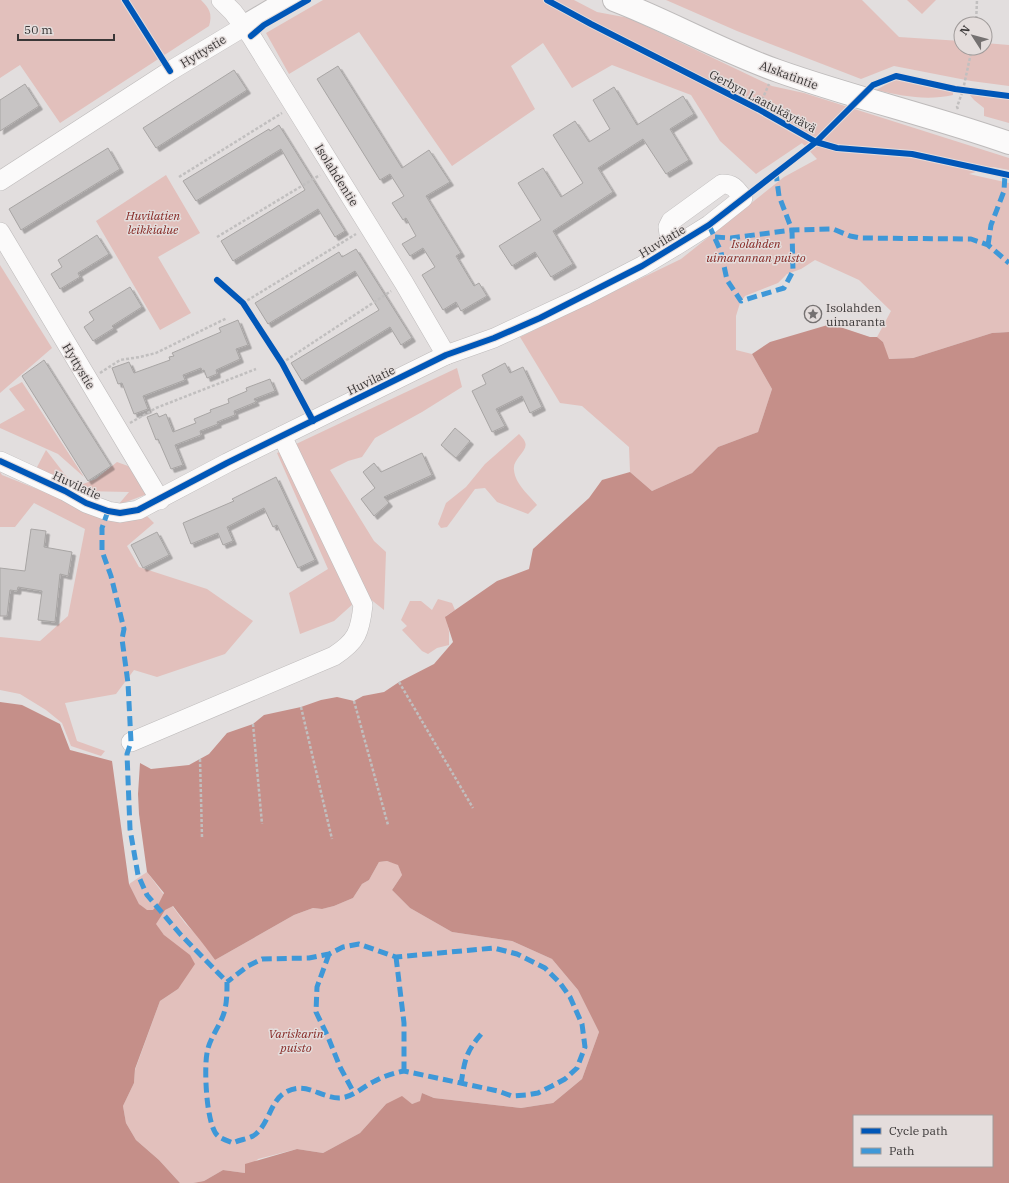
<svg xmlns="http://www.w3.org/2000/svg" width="1009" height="1183" viewBox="0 0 1009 1183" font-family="'IBM Plex Serif',serif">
  <defs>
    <filter id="shadow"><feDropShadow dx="3.5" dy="3.5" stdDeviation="0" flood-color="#0004"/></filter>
  </defs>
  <rect width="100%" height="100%" fill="#e2dede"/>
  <g fill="#e2c0bc">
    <path d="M0 0H201C209 8 213 14 209 26L60 123 20 65 0 78Z"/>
    <path d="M323 0H574L597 12 629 18 772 86 804 93 1009 158V170L993 167 969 174 1009 183V332L992 333 913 358 888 359 883 342 877 337 891 311 859 280 815 260 801 269 787 274 778 283 745 296 740 303 736 316V350L752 354 772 389 758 432 718 447 692 473 652 491 630 472 629 447 582 406 560 403 520 337 681 259 784 177 817 159 802 143 756 174 720 141 691 95 612 65 572 88 543 43 511 66 535 109 452 166 359 32 289 74 266 33Z"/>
    <path d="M666 0H862L899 37 961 41V48H985V43L1009 45V86L971 81 894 66 861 79 737 31Z"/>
    <path d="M907 0H936L922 14Z"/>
    <path d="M896 79 953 91V95C926 101 903 96 876 90Z"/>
    <path d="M969 94 985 97 1009 99V123L984 116V108L974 100Z"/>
    <path d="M166 175 200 233 158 257 191 313 160 330 96 221Z"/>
    <path d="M0 265 52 348 0 393Z"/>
    <path d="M457 368 462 387 422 412 375 438 362 457 348 461 330 470 374 541 386 552 384 610 364 594 334 621 300 634 289 593 328 569 277 453Z"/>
    <path d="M22 382 84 477 58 454 0 428V424L25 410 9 389Z"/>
    <path d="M519 434C521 436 524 439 525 442 529 451 512 459 514 470 515 484 529 495 537 505L528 514 497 502 485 488 475 489 447 527 441 528 438 524 446 503 466 487 485 464Z"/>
    <path d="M46 450 70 481 36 469Z"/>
    <path d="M117 462 128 466 150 493 118 505 129 492 80 491 78 486 96 479Z"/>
    <path d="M0 472 2 475 107 517 143 512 154 523 127 546 139 567 207 589 253 621 225 654 157 677 134 670 116 694 65 703 77 741 105 751 101 756 71 746 62 723 46 710 20 694 0 690V637L40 641 68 616 85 529 34 503 15 527H0Z"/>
    <path d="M438 599 452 603 455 610 446 616 449 632V645L437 648 428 654 422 651 402 630 407 626 401 620 410 601H421L432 610Z"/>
    <path d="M387 861 398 864 402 875 392 890 410 908 452 932 512 941 552 959 578 990 599 1032 582 1079 553 1103 521 1108 434 1098 422 1093 421 1101 412 1104H386L360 1133 323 1153 297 1149 258 1159 245 1173 223 1170 204 1181 193 1183H180L159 1160 136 1140 126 1123 123 1106 134 1083 135 1070 160 1001 178 989 164 935 139 904 129 884 147 872 185 923 205 944 215 960 294 915 313 908 322 909 334 906 353 898 362 884 369 880 379 862Z"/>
  </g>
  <path fill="#c58f89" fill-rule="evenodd" d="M831 324 870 337H877L883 342 889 359 913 358 992 333 1009 332V1183H193L204 1181 223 1170 245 1173V1164L297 1149 323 1153 360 1133 386 1104 402 1096 412 1104 420 1101 422 1093 434 1098 521 1108 553 1103 582 1079 599 1032 578 990 552 959 512 941 452 932 410 908 392 890 402 875 398 865 387 861 379 862 369 880 362 884 353 898 334 906 322 909 313 908 294 915 215 960C202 941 187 925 173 906L165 910 156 924 164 935 190 955 195 964 178 989 160 1001 135 1069 134 1083 123 1106 126 1123 136 1140 159 1160 180 1183H0V702L22 705 60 724 70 750 112 761 129 884 139 904 147 910H153L159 903 164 893 147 872 139 814 138 794 140 763 151 769 189 765 209 754 227 733 253 724 264 715 301 707 321 700 337 697 354 701 363 696 384 692 399 682 434 664 453 642 445 617 497 581 529 569 533 549 589 498 602 480 630 472 652 491 692 473 718 447 758 432 772 389 752 354 770 342ZM854 1116H992V1166H854Z"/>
  <g fill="#c7c4c4" stroke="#a8a5a4" filter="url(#shadow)">
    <path d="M338 66 402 168 429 150 450 182 426 196 461 253 456 256 474 286 479 283 487 296 461 311 456 302 443 310 422 275 435 267 423 248 410 256 402 244 416 236 406 218 403 220 392 203 404 196 390 174 380 180 317 79Z"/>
    <path d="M234 70 247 90 156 148 143 128Z"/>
    <path d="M25 84 39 106 0 131V100Z"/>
    <path d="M614 87 637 125 683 96 694 114 670 129 689 160 666 174 643 139 598 168 613 192 553 231 573 264 551 277 535 252 512 266 499 246 541 220 518 183 543 168 561 197 583 183 553 135 575 121 589 142 610 129 593 100Z"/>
    <path d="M279 125 345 231 335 237 318 209 233 261 221 241 305 190 281 149 196 201 183 181 269 129 270 131Z"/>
    <path d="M108 148 120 169 21 230 9 209Z"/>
    <path d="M97 235 109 254 78 273 80 277 60 289 51 274 62 267 58 260Z"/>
    <path d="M356 249 412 338 401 345 390 327 302 381 291 363 379 310 355 271 268 324 255 303 339 252 342 257Z"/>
    <path d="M130 287 142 307 112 326 114 328 93 341 84 327 94 320 89 312Z"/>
    <path d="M238 320 248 345 236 349 240 359 216 370 217 374 207 378 204 370 202 371 201 368 183 375 185 380 143 396 148 409 134 414 122 383 118 384 112 368 129 362 134 373 170 360 169 357 174 356 172 353 221 332 219 328Z"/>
    <path d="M44 360 111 466 88 481 22 376Z"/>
    <path d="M505 363 510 373 523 367 542 407 530 413 522 396 496 409 505 426 492 432 472 391 486 384 482 375Z"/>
    <path d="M270 379 275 391 254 399 256 402 234 411 235 415 217 422 218 424 200 431 201 435 175 445 183 465 171 469 158 439 156 440 147 417 157 413 159 417 166 414 173 432 196 423 194 419 211 412 210 410 229 403 228 399 247 391 246 388Z"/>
    <path d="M455 428 470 441 456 458 441 445Z"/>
    <path d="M422 453 432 475 384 497 389 503 374 516 361 499 375 488 363 472 374 463 381 472Z"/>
    <path d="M276 477 315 560 298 568 277 525 273 527 264 508 227 527 233 541 223 545 218 533 191 544 183 523 234 501 232 499Z"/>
    <path d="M31 529 46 531 44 547 72 552 68 576 60 574 55 622 38 620 42 591 18 587 17 591 10 590 7 616H0V568L25 571Z"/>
    <path d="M157 532 169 555 143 568 131 545Z"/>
  </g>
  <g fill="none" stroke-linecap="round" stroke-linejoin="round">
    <defs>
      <g id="minor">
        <path d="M221 0 233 12 251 36 404 283 446 355"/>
        <path d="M0 181 170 71 245 26"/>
        <path d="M0 232 160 500"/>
        <path d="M0 461 65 491 86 503 108 511 120 513 138 510 227 463 446 355 494 338 584 296 642 266 677 245 709 225 743 198C736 189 734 184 722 184L671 221 668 227 669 234 677 245"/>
        <path d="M131 742 334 656C357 641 360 632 363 605L282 436"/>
      </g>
      <g id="major">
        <path d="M614 0C669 21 721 51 778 71 854 98 933 116 1009 143"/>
        <path d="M245 26 289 0"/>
      </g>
    </defs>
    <use href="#minor" stroke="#bebbbb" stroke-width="20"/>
    <use href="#major" stroke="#bebbbb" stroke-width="24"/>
    <g stroke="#c1bfbf" stroke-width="2.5" stroke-dasharray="3 2" stroke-linecap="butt">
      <path d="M976 24 977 0"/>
      <path d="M758 109 769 84"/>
      <path d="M958 109 957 107 963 90 972 48"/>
      <path d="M179 177 282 113"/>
      <path d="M217 237 320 175"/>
      <path d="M217 280 243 303 282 363 306 408"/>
      <path d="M243 303 356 234"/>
      <path d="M282 363 391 291"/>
      <path d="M100 373 120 360 140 357 156 353 227 318"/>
      <path d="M130 423 156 408 256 369"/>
      <path d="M399 682 473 808"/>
      <path d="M354 701 388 825"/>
      <path d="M301 707 332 839"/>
      <path d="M253 724 262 824"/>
      <path d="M200 759 202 837"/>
    </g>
    <use href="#minor" stroke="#fbfafa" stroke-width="19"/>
    <use href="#major" stroke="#fbfafa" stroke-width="22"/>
    <g stroke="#3e98d8" stroke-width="5" stroke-dasharray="10 5" stroke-linecap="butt">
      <path d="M709 225 721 252 727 280 741 301 784 288 793 271 792 230 779 196 776 173"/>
      <path d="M715 237 731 238 792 230 833 229 850 236 861 238 971 239 988 245 1009 263"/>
      <path d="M988 245 991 225 1004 191 1005 174"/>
      <path d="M108 511 102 528V551L111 576 124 629 122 639 128 683 131 742 127 754 130 829 138 875 147 895 181 935 227 982C227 992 227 1003 224 1013 220 1026 209 1039 207 1053 204 1068 206 1126 218 1136 222 1139 228 1141 233 1143 239 1140 247 1139 253 1136 269 1126 270 1100 286 1092 306 1081 318 1097 339 1098 352 1098 364 1086 375 1081 384 1076 394 1073 404 1071L498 1091 512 1096 527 1095 538 1093 552 1086 565 1079 577 1068 585 1047 582 1024 570 997 560 983 545 968 517 954 494 948 396 957 359 944 343 947 329 954 309 958 262 959 248 966 227 982"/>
      <path d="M329 954 317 987 316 1012 328 1037 340 1067 354 1093"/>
      <path d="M396 957 404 1023V1071"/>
      <path d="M461 1084C465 1058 466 1051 484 1031"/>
    </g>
    <defs>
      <g id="cycleway">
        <path d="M125 0 170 71"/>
        <path d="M547 0 591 24 758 109 816 142 837 148 912 154 1009 175"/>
        <path d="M251 36 264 25 308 0"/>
        <path d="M217 280 243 303 282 363 313 421"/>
        <path d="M0 461 65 491 86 503 108 511 120 513 138 510 227 463 446 355 494 338 540 318 642 266 709 225 816 142 873 85 896 76 955 89 1009 96"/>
      </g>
    </defs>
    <use href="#cycleway" stroke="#e4dddc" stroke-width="8"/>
    <use href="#cycleway" stroke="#0057b8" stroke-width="6"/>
  </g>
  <defs>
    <symbol id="sight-ring" viewBox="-11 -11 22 22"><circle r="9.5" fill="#e4dddc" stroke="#757171" stroke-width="1.5"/><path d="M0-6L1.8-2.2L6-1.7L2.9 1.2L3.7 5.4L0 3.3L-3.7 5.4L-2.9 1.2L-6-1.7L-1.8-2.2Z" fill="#757171"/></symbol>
  </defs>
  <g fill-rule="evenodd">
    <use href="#sight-ring" x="803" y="304" width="20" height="20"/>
  </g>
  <g text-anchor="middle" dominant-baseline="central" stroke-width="3" stroke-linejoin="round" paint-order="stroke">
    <g font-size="12" fill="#3a3737" stroke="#e4dddc">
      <text transform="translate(203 51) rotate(-31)">Hyttystie</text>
      <text transform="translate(789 75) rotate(20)">Alskatintie</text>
      <text transform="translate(763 101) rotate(28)">Gerbyn Laatukäytävä</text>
      <text transform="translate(337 175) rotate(58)">Isolahdentie</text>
      <text transform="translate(662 241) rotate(-31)">Huvilatie</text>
      <text transform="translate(79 366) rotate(59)">Hyttystie</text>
      <text transform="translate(371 380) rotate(-26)">Huvilatie</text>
      <text transform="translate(77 485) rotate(25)">Huvilatie</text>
    </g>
    <g font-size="12" font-style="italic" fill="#862925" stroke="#e4dddc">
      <text x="153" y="215">Huvilatien<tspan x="153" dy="14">leikkialue</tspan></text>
      <text x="756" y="243">Isolahden<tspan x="756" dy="14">uimarannan puisto</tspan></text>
      <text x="296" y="1033">Variskarin<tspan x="296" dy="14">puisto</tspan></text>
    </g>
    <g font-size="12" fill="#3a3737" stroke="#e4dddc" text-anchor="start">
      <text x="826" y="307">Isolahden<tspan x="826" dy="14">uimaranta</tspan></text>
    </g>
  </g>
  <rect x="853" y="1115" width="140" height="52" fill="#e4dddc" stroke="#a09b9a"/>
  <rect x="861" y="1128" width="20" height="6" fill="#0057b8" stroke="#a09b9a"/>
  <text x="889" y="1135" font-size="12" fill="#3a3737">Cycle path</text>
  <rect x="861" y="1148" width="20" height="6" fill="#3e98d8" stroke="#a09b9a"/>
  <text x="889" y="1155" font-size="12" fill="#3a3737">Path</text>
  <g transform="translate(973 36) rotate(306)"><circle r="19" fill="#e4dddc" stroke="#a09b9a"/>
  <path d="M0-3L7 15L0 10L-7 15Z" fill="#757171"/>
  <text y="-6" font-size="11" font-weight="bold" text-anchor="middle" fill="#3a3737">N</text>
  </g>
  <path d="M18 34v6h96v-6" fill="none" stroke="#3a3737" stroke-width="2"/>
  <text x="24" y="34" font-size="12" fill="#3a3737" stroke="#e4dddc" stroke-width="3" paint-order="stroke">50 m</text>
</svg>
